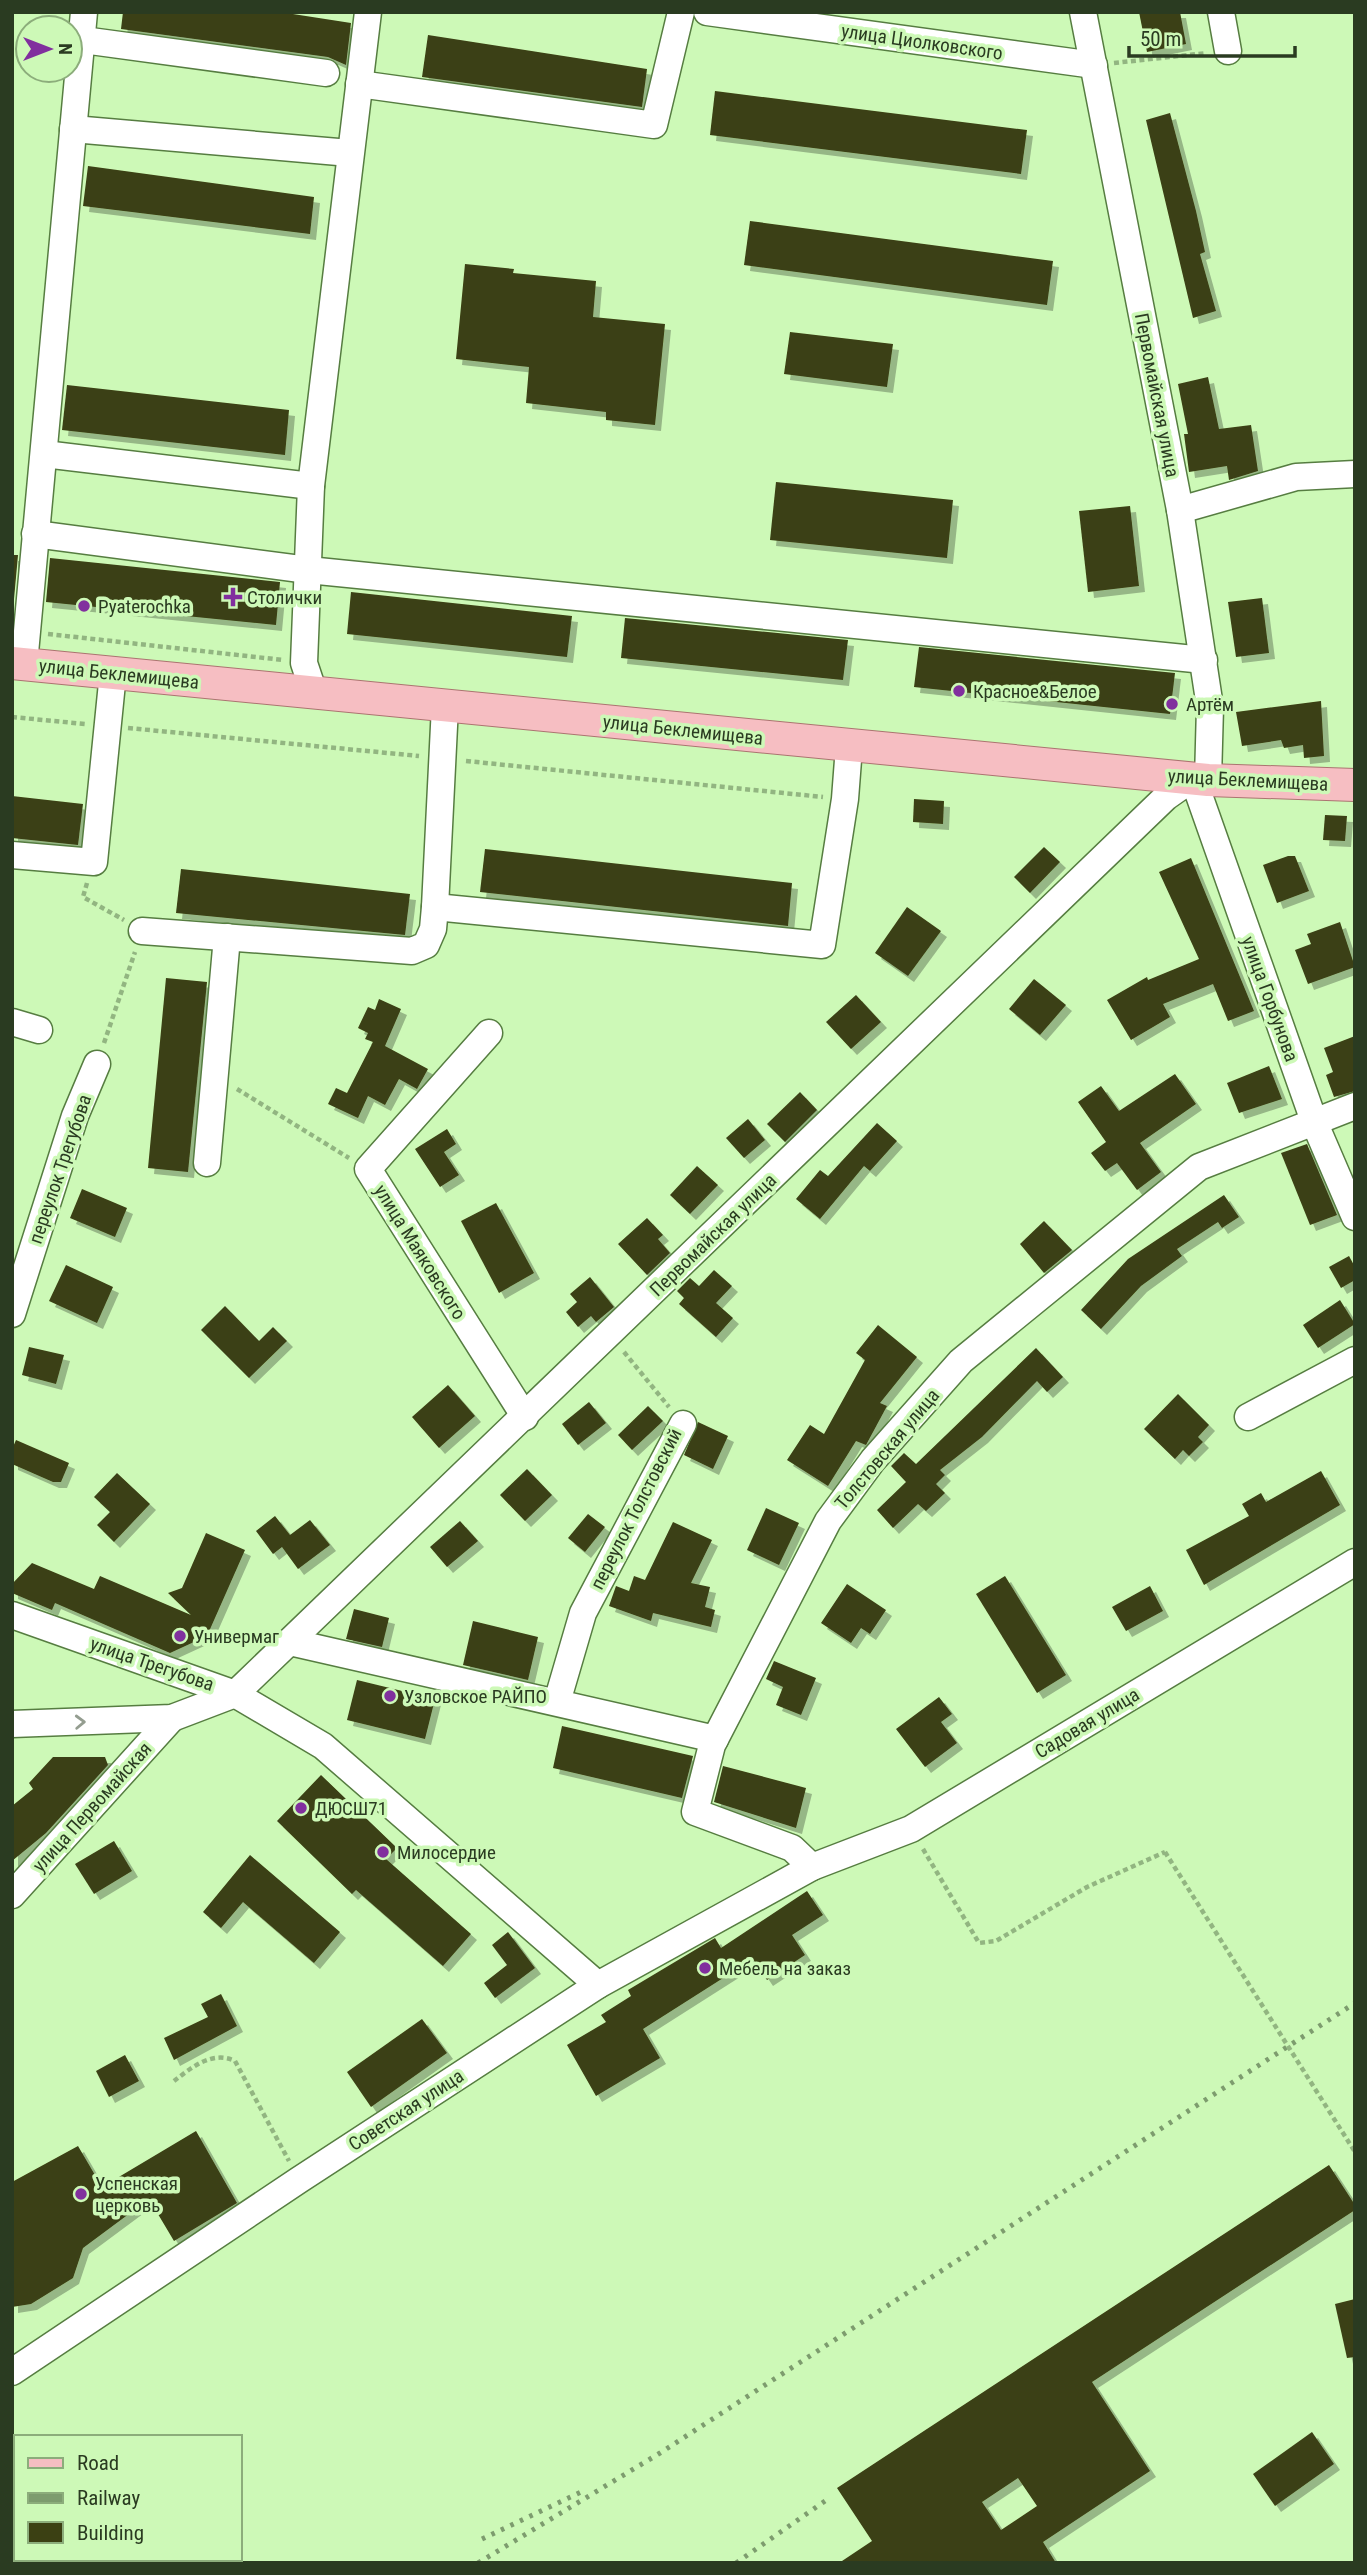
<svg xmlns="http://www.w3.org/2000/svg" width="1367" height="2575" viewBox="0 0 1367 2575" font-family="'Roboto Condensed',sans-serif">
  <defs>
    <filter id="shadow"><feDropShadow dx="6" dy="6" stdDeviation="0" flood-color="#0004"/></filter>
  </defs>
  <rect width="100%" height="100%" fill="#cdf9b7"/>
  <g fill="#3b4013" fill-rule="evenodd" filter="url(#shadow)">
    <path d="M123 12H280L351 23 346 65 328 57 121 29Z"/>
    <path d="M1139 12H1180L1186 44 1147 52Z"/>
    <path d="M428 35 647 69 642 107 422 77Z"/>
    <path d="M715 91 1027 130 1021 174 710 135Z"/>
    <path d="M1170 113 1196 211 1205 252 1200 254 1216 311 1193 318 1146 120Z"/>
    <path d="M88 166 314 197 310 234 83 206Z"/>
    <path d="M750 221 1053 261 1047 305 744 265Z"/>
    <path d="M465 264 514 269 513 273 596 281 593 317 665 324 655 425 606 420V412L526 403 529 367 456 359Z"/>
    <path d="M790 332 893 344 887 387 784 374Z"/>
    <path d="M1208 377 1219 429 1251 425 1258 471 1229 480 1227 466 1189 472 1184 434H1188L1178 384Z"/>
    <path d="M67 385 289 410 285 455 62 430Z"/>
    <path d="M776 482 953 500 947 558 770 540Z"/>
    <path d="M1130 506 1139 586 1088 592 1079 511Z"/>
    <path d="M12 555H18L14 599H12Z"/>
    <path d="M50 558 280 582 276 625 46 602Z"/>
    <path d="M351 592 572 616 567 657 347 634Z"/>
    <path d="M1262 598 1269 653 1236 657 1228 602Z"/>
    <path d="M625 618 848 640 843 680 621 658Z"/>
    <path d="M919 647 1175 673 1170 714 914 687Z"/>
    <path d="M1321 701 1324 756 1304 758 1303 745 1284 748 1281 740 1242 746 1236 712Z"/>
    <path d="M12 796 83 804 78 845 12 838Z"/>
    <path d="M914 799 944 801 943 824 913 822Z"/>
    <path d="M1325 815 1347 816 1345 841 1323 840Z"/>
    <path d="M1044 847 1060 862 1030 893 1014 877Z"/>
    <path d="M485 849 792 883 788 926 480 892Z"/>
    <path d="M1288 856H1295L1309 891 1277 903 1263 865Z"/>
    <path d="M1191 858 1254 1011 1228 1021 1213 984 1163 1004 1170 1017 1131 1040 1107 1000 1147 977 1148 980 1199 959 1159 872Z"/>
    <path d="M181 869 410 894 405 935 176 913Z"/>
    <path d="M907 907 941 931 908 976 875 953Z"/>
    <path d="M1340 922 1355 967 1308 984 1295 950 1311 944 1307 934Z"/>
    <path d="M166 978 207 982 188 1172 148 1168Z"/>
    <path d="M1034 979 1066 1005 1040 1035 1009 1009Z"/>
    <path d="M856 995 881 1022 851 1049 826 1022Z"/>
    <path d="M379 999 401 1009 385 1046 428 1069 417 1089 399 1079 385 1105 368 1096 358 1118 328 1104 336 1088 347 1093 373 1042 365 1039 368 1033 358 1028 368 1007 375 1010Z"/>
    <path d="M1355 1036V1091L1334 1097 1326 1075 1333 1072 1324 1048Z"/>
    <path d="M1269 1066 1282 1099 1239 1113 1227 1083Z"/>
    <path d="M1175 1074 1196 1104 1140 1143 1161 1172 1137 1190 1117 1163 1105 1171 1091 1153 1106 1142 1078 1102 1101 1086 1119 1111Z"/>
    <path d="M800 1092 817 1110 785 1142 767 1124Z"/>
    <path d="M748 1119 765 1140 744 1158 726 1138Z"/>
    <path d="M877 1123 897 1141 870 1171 864 1166 820 1219 796 1199 820 1170 828 1176Z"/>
    <path d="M447 1129 456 1144 444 1152 459 1175 440 1187 415 1149Z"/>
    <path d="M1307 1144 1337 1215 1310 1225 1281 1153Z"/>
    <path d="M697 1166 718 1185 690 1214 670 1195Z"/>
    <path d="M82 1189 127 1208 115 1237 70 1218Z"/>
    <path d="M1224 1195 1239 1217 1222 1228 1218 1222 1177 1249 1182 1256 1141 1286 1101 1329 1081 1310 1128 1259Z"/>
    <path d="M496 1203 534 1273 499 1293 461 1221Z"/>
    <path d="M647 1218 663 1235 658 1239 670 1253 647 1275 618 1244Z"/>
    <path d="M1044 1221 1072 1250 1044 1273 1020 1244Z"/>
    <path d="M1349 1256 1355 1267V1280L1341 1288 1329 1267Z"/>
    <path d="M66 1265 113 1287 97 1323 49 1301Z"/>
    <path d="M714 1270 732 1286 716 1303 733 1318 716 1337 679 1304 684 1298 677 1291 690 1278 699 1286Z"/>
    <path d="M590 1277 614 1307 596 1322 591 1316 578 1327 566 1312 577 1302 570 1294Z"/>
    <path d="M1340 1300 1355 1324 1318 1348 1303 1325Z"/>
    <path d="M225 1306 259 1341 273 1327 287 1341 249 1378 201 1330Z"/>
    <path d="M878 1325 917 1357 880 1403 887 1406 866 1445 856 1441 828 1486 787 1460 810 1425 824 1434 865 1360 856 1353Z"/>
    <path d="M29 1347 64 1355 56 1384 22 1375Z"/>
    <path d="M1036 1348 1063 1377 1047 1392 1037 1381 982 1437 940 1470 945 1475 936 1484 945 1493 926 1511 918 1504 893 1528 877 1510 906 1482 891 1466 904 1453 916 1464Z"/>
    <path d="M448 1385 475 1416 439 1448 412 1417Z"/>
    <path d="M1178 1394 1209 1425 1198 1437 1203 1442 1189 1456 1183 1450 1175 1459 1144 1429Z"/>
    <path d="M589 1402 606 1423 578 1445 562 1424Z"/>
    <path d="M648 1406 663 1421 632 1450 618 1435Z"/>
    <path d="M698 1422 728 1436 713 1469 684 1455Z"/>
    <path d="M16 1440 69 1463 61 1482H53L12 1464V1449Z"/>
    <path d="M527 1469 552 1495 525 1521 500 1495Z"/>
    <path d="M1321 1471 1340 1505 1204 1585 1186 1550 1249 1516 1242 1504 1261 1493 1266 1502Z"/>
    <path d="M117 1473 150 1504 114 1542 97 1525 110 1512 94 1497Z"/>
    <path d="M766 1508 799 1523 779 1565 747 1550Z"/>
    <path d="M588 1514 605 1527 585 1552 568 1538Z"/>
    <path d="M275 1516 290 1535 310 1520 330 1545 298 1569 282 1547 273 1554 256 1531Z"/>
    <path d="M460 1521 478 1541 447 1567 430 1547Z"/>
    <path d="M673 1522 712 1540 691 1583 710 1587 705 1607 715 1610 711 1627 653 1613 651 1621 609 1606 616 1586 629 1591 634 1576 645 1580Z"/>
    <path d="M206 1533 245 1550 207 1636 170 1653 55 1603 52 1610 12 1593V1584L32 1563 94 1589 100 1576 191 1615 168 1593 182 1588Z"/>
    <path d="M1005 1576 1066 1675 1037 1693 976 1594Z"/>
    <path d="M847 1584 886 1610 870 1634 861 1628 851 1643 821 1623Z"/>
    <path d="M1150 1586 1163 1611 1126 1631 1112 1607Z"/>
    <path d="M354 1609 389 1618 382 1647 346 1639Z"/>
    <path d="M473 1621 538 1637 528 1680 463 1665Z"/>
    <path d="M774 1661 816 1678 801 1715 776 1705 783 1687 766 1679Z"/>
    <path d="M357 1680 435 1699 425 1739 347 1720Z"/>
    <path d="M939 1697 952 1714 941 1722 957 1743 925 1767 896 1729Z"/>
    <path d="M562 1726 693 1756 682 1798 553 1768Z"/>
    <path d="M53 1757H105L108 1765 46 1833 12 1861V1806L33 1789 29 1783Z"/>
    <path d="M723 1766 806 1788 796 1828 714 1802Z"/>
    <path d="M321 1775 397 1848 386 1859 471 1934 443 1966 356 1890 352 1894 277 1821Z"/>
    <path d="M114 1841 132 1871 94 1894 75 1864Z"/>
    <path d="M250 1855 340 1932 314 1963 243 1902 221 1928 203 1912Z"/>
    <path d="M807 1891 823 1915 792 1935 805 1955 767 1980 753 1959 643 2029 660 2058 596 2096 567 2045 606 2022 601 2015 631 1996 628 1990 715 1938 721 1948Z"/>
    <path d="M508 1932 535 1968 495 1998 484 1983 507 1965 492 1945Z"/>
    <path d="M221 1994 237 2026 174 2060 164 2038 208 2017 201 2004Z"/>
    <path d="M422 2019 447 2053 371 2107 347 2072Z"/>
    <path d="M125 2055 139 2081 109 2097 96 2071Z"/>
    <path d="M196 2131 237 2203 174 2241 149 2199 83 2248 73 2278 31 2304 12 2307V2182L78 2146 102 2187Z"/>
    <path d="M1329 2165 1355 2205V2210L1092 2382 1150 2471 1043 2542 1056 2563H839L872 2541 837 2488ZM1018 2478 1037 2506 1001 2530 982 2502Z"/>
    <path d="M1355 2299V2357L1347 2358 1335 2304Z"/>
    <path d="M1312 2432 1334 2464 1275 2506 1253 2474Z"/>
  </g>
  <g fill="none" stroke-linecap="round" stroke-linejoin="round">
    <defs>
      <g id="minor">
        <path d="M707 12 1094 65"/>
        <path d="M1083 12 1180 510 1210 707 1208 780"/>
        <path d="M1221 12 1228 51"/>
        <path d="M83 40 326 73"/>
        <path d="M359 84 654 125 681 12"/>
        <path d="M73 129 350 153"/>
        <path d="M44 454 311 486"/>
        <path d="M1180 510 1296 477 1355 474"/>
        <path d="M35 534 308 570 1204 660"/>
        <path d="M24 664 84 12"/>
        <path d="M314 693 304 663 311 486 368 12"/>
        <path d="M12 855 94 862 113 673"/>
        <path d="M435 907 822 945 845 799 849 747"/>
        <path d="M142 931 412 951 426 945 433 929 435 907 445 706"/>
        <path d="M12 1022 39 1030"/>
        <path d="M489 1033 368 1169 525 1417"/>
        <path d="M207 1163 227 937"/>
        <path d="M12 1314 75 1116 97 1064"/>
        <path d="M1248 1417 1355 1360"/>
        <path d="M12 1615 235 1694 323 1746 598 1985"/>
        <path d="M290 1642 715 1739"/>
        <path d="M557 1702 583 1613 683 1424"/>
        <path d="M12 1724 172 1718 235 1694 1166 797 1193 778 1315 1124 1355 1217"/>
        <path d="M812 1867 792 1848 695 1812 712 1745 828 1521 873 1460 961 1361 1199 1167 1355 1106"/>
        <path d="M12 1895 172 1718"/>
        <path d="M12 2372 299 2180 598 1985 812 1867 911 1829 1355 1562"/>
      </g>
      <path id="major" d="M12 663 1208 780 1355 785"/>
    </defs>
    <use href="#minor" stroke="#567d41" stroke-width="29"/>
    <use href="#major" stroke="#ab7470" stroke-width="34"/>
    <g stroke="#92b581" stroke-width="4.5" stroke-dasharray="5 3.5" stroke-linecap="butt">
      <path d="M1114 63 1207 53"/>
      <path d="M48 634 283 660"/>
      <path d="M12 717 85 724"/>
      <path d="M128 728 419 756"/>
      <path d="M466 761 823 797"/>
      <path d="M87 883 83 897 124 920"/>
      <path d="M104 1043 135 952"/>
      <path d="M237 1089 349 1158"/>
      <path d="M624 1352 669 1407"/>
      <path d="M923 1849 979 1943 996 1941 1087 1887 1165 1852"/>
      <path d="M174 2081C191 2068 212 2050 235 2061L289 2161"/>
    </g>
    <use href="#minor" stroke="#fff" stroke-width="26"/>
    <use href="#major" stroke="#f6bec2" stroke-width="32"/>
    <g stroke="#7d9c6e" stroke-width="5" stroke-dasharray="3.5 7" stroke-linecap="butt">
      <path d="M482 2539 585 2490"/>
      <path d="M478 2563 660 2453 1355 2003"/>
      <path d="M736 2563 825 2501"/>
    </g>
    <path stroke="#92b581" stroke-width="4.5" stroke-dasharray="5 3.5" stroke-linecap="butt" d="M1165 1852 1355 2152"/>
  </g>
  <defs><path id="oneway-chevron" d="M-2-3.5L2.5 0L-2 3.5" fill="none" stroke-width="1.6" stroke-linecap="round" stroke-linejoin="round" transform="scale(1.75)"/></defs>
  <use stroke="#949d90" href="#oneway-chevron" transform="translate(80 1722) rotate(-2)"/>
  <g fill="#812f9e" stroke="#cdf9b7" stroke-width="2.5">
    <path d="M229.5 586.5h7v7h7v7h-7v7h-7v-7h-7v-7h7z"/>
    <circle cx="84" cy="606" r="7"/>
    <circle cx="959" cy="691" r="7"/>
    <circle cx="1172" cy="704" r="7"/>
    <circle cx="180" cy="1636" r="7"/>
    <circle cx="390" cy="1696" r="7"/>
    <circle cx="301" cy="1808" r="7"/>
    <circle cx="383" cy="1852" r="7"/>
    <circle cx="705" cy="1968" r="7"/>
    <circle cx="81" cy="2194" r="7"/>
  </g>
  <g text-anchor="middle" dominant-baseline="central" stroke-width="7" stroke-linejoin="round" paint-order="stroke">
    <g font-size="19" fill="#2a3b21" stroke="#cdf9b7">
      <text transform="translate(922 42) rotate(8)">улица Циолковского</text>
      <text transform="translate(1157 395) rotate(79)">Первомайская улица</text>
      <text transform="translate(119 674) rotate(6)">улица Беклемищева</text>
      <text transform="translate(683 730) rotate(6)">улица Беклемищева</text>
      <text transform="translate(1248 780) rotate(3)">улица Беклемищева</text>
      <text transform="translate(1270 999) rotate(70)">улица Горбунова</text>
      <text transform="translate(60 1169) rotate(-71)">переулок Трегубова</text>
      <text transform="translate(713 1235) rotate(-44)">Первомайская улица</text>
      <text transform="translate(420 1252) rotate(58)">улица Маяковского</text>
      <text transform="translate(887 1449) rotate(-50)">Толстовская улица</text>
      <text transform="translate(636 1509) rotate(-63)">переулок Толстовский</text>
      <text transform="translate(152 1664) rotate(19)">улица Трегубова</text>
      <text transform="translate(1087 1723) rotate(-31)">Садовая улица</text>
      <text transform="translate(92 1807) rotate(-48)">улица Первомайская</text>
      <text transform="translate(406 2110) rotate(-33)">Советская улица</text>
    </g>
    <g font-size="19" fill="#2a3b21" stroke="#cdf9b7" text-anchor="start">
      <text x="247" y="597">Столички</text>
      <text x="98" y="606">Pyaterochka</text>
      <text x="973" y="691">Красное&amp;Белое</text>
      <text x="1186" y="704">Артём</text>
      <text x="194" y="1636">Универмаг</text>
      <text x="404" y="1696">Узловское РАЙПО</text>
      <text x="315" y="1808">ДЮСШ71</text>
      <text x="397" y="1852">Милосердие</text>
      <text x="719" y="1968">Мебель на заказ</text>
      <text x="95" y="2183">Успенская<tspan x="95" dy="22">церковь</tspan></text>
    </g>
  </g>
  <rect width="1367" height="2575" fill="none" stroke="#2a3b21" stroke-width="28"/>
  <rect x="14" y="2435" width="228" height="126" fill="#cdf9b7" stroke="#8cad7b" stroke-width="2"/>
  <rect x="28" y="2458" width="35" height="10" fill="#f6bec2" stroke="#8cad7b" stroke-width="2"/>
  <text x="77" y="2470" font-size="21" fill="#2a3b21">Road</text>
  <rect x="28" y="2493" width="35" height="10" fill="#7d9c6e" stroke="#8cad7b" stroke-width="2"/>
  <text x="77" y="2505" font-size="21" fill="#2a3b21">Railway</text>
  <rect x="28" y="2522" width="35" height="21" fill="#3b4013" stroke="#8cad7b" stroke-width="2"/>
  <text x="77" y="2540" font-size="21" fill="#2a3b21">Building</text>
  <g transform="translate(49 49) rotate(90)"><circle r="33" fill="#cdf9b7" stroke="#8cad7b" stroke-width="2"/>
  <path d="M0-5L12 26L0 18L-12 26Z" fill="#812f9e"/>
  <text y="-10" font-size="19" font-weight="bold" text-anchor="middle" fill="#2a3b21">N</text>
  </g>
  <path d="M1129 46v10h166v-10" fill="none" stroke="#2a3b21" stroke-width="3.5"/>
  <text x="1140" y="46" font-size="21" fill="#2a3b21" stroke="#cdf9b7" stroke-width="5" paint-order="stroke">50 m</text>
</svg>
